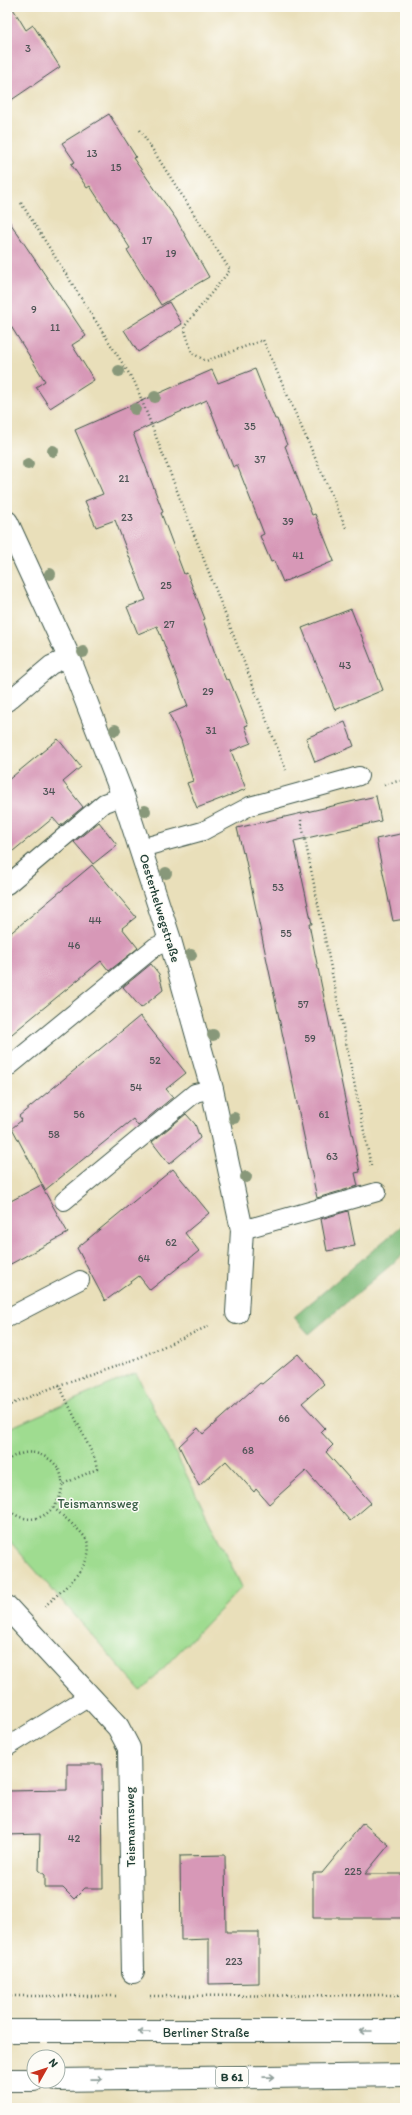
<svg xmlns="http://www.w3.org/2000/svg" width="412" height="2115" viewBox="0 0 412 2115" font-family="Itim,sans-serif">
  <rect width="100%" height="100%" fill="#fdfcf7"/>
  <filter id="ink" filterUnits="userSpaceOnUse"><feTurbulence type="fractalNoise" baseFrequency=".025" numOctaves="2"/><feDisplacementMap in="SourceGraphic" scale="8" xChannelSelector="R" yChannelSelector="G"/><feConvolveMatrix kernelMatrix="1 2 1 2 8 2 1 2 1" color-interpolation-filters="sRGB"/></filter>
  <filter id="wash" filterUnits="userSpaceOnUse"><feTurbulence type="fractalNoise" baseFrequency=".012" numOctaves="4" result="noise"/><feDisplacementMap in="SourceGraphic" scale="16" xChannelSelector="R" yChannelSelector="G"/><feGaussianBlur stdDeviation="0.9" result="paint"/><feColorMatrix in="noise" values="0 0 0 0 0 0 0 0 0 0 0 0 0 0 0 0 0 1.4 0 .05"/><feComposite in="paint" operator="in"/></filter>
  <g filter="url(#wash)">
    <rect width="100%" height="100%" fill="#e9dfba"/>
    <path fill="#9fdc90" stroke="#5f8c62" d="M136 1373 242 1587 141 1691 7 1538V1429Z"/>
    <path fill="#7fbc7a" stroke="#4f7c57" d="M405 1223V1253L309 1334 294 1317Z"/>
    <g id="blocks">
      <g fill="#d798b7">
        <path d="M7 7H12L26 30 33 25 60 67 7 103Z"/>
        <path d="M109 114 136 157 133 158 176 219 209 277 161 305 127 250 130 248 90 186 87 188 71 164 75 162 62 143Z"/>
        <path d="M7 218 86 336 72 345 94 380 50 408 36 387 45 381 7 320Z"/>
        <path d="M169 302 182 324 138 352 124 330Z"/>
        <path d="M255 369 275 419H277L287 445 285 446 312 515 315 514 334 561 283 582 274 561 271 562 260 536 264 534 237 465 233 467 207 400 133 433 163 512 161 513 184 574 187 573 205 619 203 620 216 656 226 680 229 679 248 725 245 726 251 743 231 751 246 789 197 808 187 783 193 781 181 740 169 714 188 706 157 626 138 634 127 607 146 600 115 520 96 527 85 501 103 494 75 430 212 370 218 383Z"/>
        <path d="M351 609 383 690 335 710 302 628Z"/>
        <path d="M345 722 354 746 315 762 306 738Z"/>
        <path d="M58 739 81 767 63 782 83 807 60 826 53 818 7 856V781Z"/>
        <path d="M376 796 381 821 294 841 312 924H309L315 954 360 1172 355 1173 358 1186 317 1198 244 852 243 853 237 828Z"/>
        <path d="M99 822 117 845 93 864 74 842Z"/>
        <path d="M405 833V919L393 921 376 839Z"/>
        <path d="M92 865 136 917 122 928 138 948 109 971 101 961 7 1038V936Z"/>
        <path d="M151 964 159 974 163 990 141 1008 123 987Z"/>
        <path d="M140 1016 186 1073 166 1089 173 1097 138 1126 133 1119 45 1190 12 1128 22 1120 19 1116Z"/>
        <path d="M186 1114 195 1124 200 1138 169 1164 152 1142Z"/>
        <path d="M173 1169 209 1213 185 1233 199 1251 150 1290 139 1276 105 1301 77 1248Z"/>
        <path d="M41 1185 68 1233 7 1266V1203Z"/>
        <path d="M348 1211 355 1246 327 1251 321 1219Z"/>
        <path d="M298 1354 324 1384 302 1403 325 1428 321 1432 333 1445 326 1452 371 1503 350 1521 306 1471 269 1504 256 1489 254 1492 226 1461 199 1486 179 1446 198 1428 203 1434 260 1383 262 1384Z"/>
        <path d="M67 1764H102L103 1888H85L74 1899 63 1888H45V1875L39 1870 40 1834 7 1835V1791L67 1790Z"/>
        <path d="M363 1823 389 1845 365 1874H405V1918H313V1873H322Z"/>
        <path d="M225 1855 226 1932H259V1983L209 1984V1939L181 1940 180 1856Z"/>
      </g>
    </g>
  </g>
  <g filter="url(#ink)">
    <use href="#blocks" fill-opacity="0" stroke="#3d5548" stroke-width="1"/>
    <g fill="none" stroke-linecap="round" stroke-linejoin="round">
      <defs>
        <g id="service">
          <path d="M7 702 51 665 69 657"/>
          <path d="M141 848 203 831 250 806 359 776"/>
          <path d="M7 885 104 803 123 796"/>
          <path d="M7 1068 155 947 170 940"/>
          <path d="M64 1201 195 1093 212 1089"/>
          <path d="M242 1230 377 1192"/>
          <path d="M7 1318 80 1280"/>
          <path d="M7 1747 89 1696"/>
        </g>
        <g id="minor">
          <path d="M7 522 69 657 123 796 170 940 212 1089 242 1230 237 1313"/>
          <path d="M7 1607 118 1727 129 1748 133 1972"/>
        </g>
        <g id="primary">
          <path d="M7 2031H405"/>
          <path d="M7 2080H34"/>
          <path d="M58 2080 405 2075"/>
        </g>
      </defs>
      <use href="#service" stroke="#3d5548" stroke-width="20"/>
      <use href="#minor" stroke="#3d5548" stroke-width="24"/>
      <use href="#primary" stroke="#3d5548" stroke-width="24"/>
      <g stroke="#3d5548" stroke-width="2.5" stroke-dasharray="1 3" stroke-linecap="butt">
        <path d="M140 130 230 270 184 327 192 353 206 361 263 340 347 530"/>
        <path d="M21 203 135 383 286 770"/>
        <path d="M384 785 405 779"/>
        <path d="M301 820 371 1166"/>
        <path d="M59 1385 95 1459 97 1469 63 1484"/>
        <path d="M7 1406 59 1385 136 1359 211 1325"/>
        <path d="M7 1461C13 1455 26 1451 35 1453 91 1467 50 1546 7 1509"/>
        <path d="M45 1606C60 1592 99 1562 86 1539 80 1529 62 1516 54 1508"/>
        <path d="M7 1996H117"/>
        <path d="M150 1996 405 1995"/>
      </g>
      <use href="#service" stroke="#fff" stroke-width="18"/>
      <use href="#minor" stroke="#fff" stroke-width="22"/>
      <use href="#primary" stroke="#fff" stroke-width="22"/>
    </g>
    <g fill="#88987a">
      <circle cx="119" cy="371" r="6"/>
      <circle cx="155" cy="397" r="6"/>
      <circle cx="135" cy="409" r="6"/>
      <circle cx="53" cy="451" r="6"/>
      <circle cx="28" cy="464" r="6"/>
      <circle cx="50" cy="574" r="6"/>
      <circle cx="83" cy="652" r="6"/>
      <circle cx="115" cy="730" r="6"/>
      <circle cx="145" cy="811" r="6"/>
      <circle cx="166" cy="873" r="6"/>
      <circle cx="191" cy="955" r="6"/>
      <circle cx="213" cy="1035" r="6"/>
      <circle cx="234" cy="1118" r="6"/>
      <circle cx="246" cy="1177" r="6"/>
    </g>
    <defs><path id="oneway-shaft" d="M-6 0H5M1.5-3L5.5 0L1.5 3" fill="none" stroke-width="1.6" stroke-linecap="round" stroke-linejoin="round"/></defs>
    <g stroke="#8f9e9a">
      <use href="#oneway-shaft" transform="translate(366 2031) rotate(180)"/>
      <use href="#oneway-shaft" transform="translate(144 2032) rotate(180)"/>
      <use href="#oneway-shaft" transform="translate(269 2077) rotate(-1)"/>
      <use href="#oneway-shaft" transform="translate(97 2079) rotate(-1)"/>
    </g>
  </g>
  <g text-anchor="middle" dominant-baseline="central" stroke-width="3" stroke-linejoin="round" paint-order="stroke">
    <g font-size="11" fill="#4d5455">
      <text x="28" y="48">3</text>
      <text x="92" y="153">13</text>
      <text x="116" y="167">15</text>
      <text x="147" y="240">17</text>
      <text x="171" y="253">19</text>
      <text x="34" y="309">9</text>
      <text x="55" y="327">11</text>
      <text x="250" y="426">35</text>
      <text x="260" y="459">37</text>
      <text x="124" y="478">21</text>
      <text x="127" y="517">23</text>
      <text x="288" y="521">39</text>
      <text x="298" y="555">41</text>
      <text x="166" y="585">25</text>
      <text x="169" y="624">27</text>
      <text x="345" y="665">43</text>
      <text x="208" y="691">29</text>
      <text x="211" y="730">31</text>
      <text x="49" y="791">34</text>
      <text x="278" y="887">53</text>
      <text x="95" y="920">44</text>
      <text x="286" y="933">55</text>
      <text x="74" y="945">46</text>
      <text x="303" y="1004">57</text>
      <text x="310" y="1038">59</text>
      <text x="155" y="1060">52</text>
      <text x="136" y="1087">54</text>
      <text x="79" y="1114">56</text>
      <text x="324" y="1114">61</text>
      <text x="54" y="1134">58</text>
      <text x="332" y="1156">63</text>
      <text x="171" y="1242">62</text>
      <text x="144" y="1258">64</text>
      <text x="284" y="1418">66</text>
      <text x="248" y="1450">68</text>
      <text x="74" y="1838">42</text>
      <text x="353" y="1871">225</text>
      <text x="234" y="1961">223</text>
    </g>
    <rect fill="#fdfcf7" stroke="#62766e" stroke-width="1" x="216" y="2067" width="32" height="20" rx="3"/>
    <g font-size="12" font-weight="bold" fill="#1f3d34">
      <text x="232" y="2077">B 61</text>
    </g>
    <g font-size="13" fill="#1f3d34" stroke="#fdfcf7">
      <text transform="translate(160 908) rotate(73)">Oesterhelwegstraße</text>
      <text transform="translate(130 1827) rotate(-91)">Teismannsweg</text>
      <text x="206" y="2032">Berliner Straße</text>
    </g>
    <g font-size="13" fill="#395d46" stroke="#fdfcf7">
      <text x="98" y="1503">Teismannsweg</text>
    </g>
  </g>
  <rect width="412" height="2115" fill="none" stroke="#fdfcf7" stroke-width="24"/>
  <g transform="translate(46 2069) rotate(51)"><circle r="19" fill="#fdfcf7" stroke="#a4b0a9"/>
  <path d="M0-3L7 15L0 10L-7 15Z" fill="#c8321e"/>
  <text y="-6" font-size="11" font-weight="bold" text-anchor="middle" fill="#1f3d34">N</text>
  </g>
</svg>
